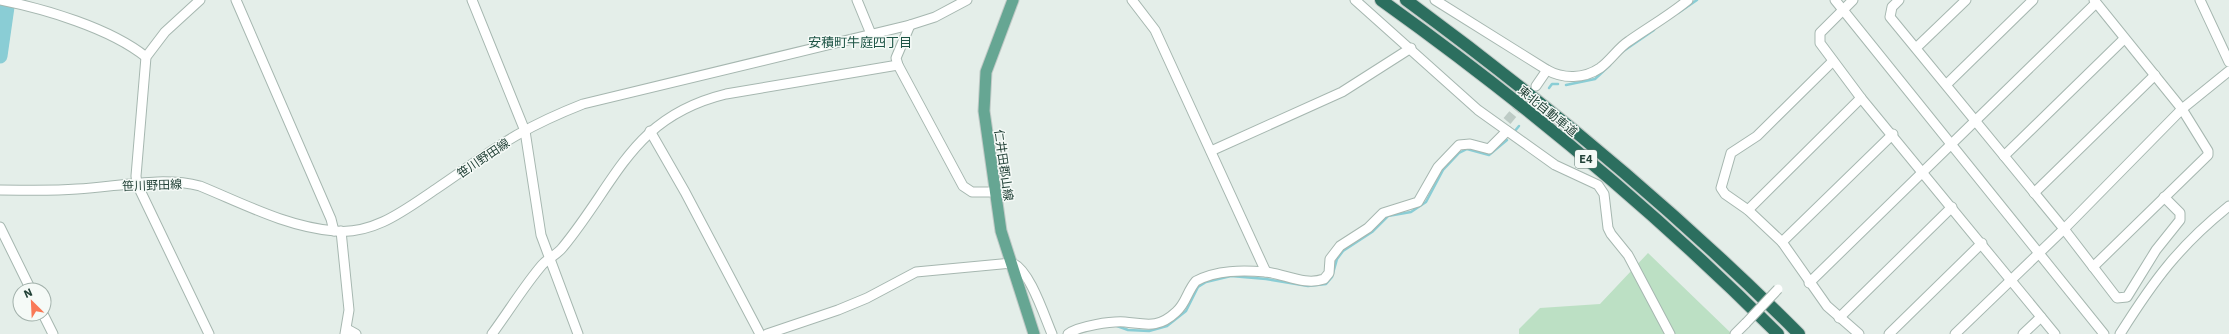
<svg xmlns="http://www.w3.org/2000/svg" width="2229" height="334" viewBox="0 0 2229 334" font-family="'IBM Plex Sans','Noto Sans JP',sans-serif">
  <rect width="100%" height="100%" fill="#e4eee9"/>
  <path fill="#bce0c4" d="M1648 253 1732 334H1519V329L1540 308 1600 304Z"/>
  <g fill="none" stroke-linecap="round" stroke-linejoin="round">
    <g stroke="#8acdd5" stroke-width="2.5">
      <path d="M1678 13 1697 0"/>
      <path d="M1622 52 1654 30"/>
      <path d="M1566 85 1595 79 1610 65"/>
      <path d="M1549 88 1552 84H1558"/>
      <path d="M1514 132 1519 126"/>
      <path d="M1117 326 1128 330 1149 331 1167 326 1186 311 1198 287 1206 282 1231 276 1266 279 1308 286 1326 284 1332 277 1337 259 1343 251 1372 232 1388 216 1411 212 1426 202 1443 170 1459 153 1467 149 1489 155 1507 140"/>
    </g>
    <path stroke="#8acdd5" stroke-width="15" d="M0 56 8 0"/>
    <path stroke="#bdcbc5" stroke-width="9" stroke-dasharray="9 4.5" stroke-linecap="butt" d="M1507 121 1533 90"/>
    <defs>
      <g id="minor">
        <path d="M0 0C45 9 110 28 146 57"/>
        <path d="M200 0 165 32 146 57 136 176 137 184 209 334"/>
        <path d="M236 0 331 219 334 231"/>
        <path d="M472 0 525 131 541 235 578 334"/>
        <path d="M857 0 871 34"/>
        <path d="M1132 0 1155 30 1266 272"/>
        <path d="M1355 0 1478 110 1555 165 1598 185 1604 194 1608 228 1611 234 1628 255 1670 334"/>
        <path d="M1435 0 1547 70C1563 79 1584 79 1600 68 1611 60 1618 48 1629 41 1649 27 1670 15 1688 0"/>
        <path d="M1835 0 2104 334"/>
        <path d="M1853 0 1820 33V43L1861 98 2055 334"/>
        <path d="M1899 0 1892 7 1890 17 2064 229 2117 298 2127 297 2156 250 2180 220V213L2164 197"/>
        <path d="M2200 0 2229 62"/>
        <path d="M910 25 896 58 898 65 963 186 972 192H994"/>
        <path d="M1916 48 1966 0"/>
        <path d="M1833 61 1757 136 1731 153 1721 188 1725 194 1748 210 1782 242 1827 306 1859 334"/>
        <path d="M1949 82 2033 0"/>
        <path d="M1536 86 1547 70"/>
        <path d="M650 131 685 192 760 334"/>
        <path d="M1211 151 1342 92 1411 48"/>
        <path d="M2004 156 2124 39"/>
        <path d="M0 190C26 190 51 191 77 189 117 187 161 176 200 186 244 204 287 227 335 231 374 235 406 209 436 189 463 171 489 151 517 135 538 123 560 113 583 104L910 25 935 17 967 0"/>
        <path d="M2034 193 2155 75"/>
        <path d="M1748 210 1861 98"/>
        <path d="M0 227 31 290"/>
        <path d="M341 231 349 310 345 334"/>
        <path d="M1782 242 1893 134"/>
        <path d="M2093 267 2208 155V151L2182 109 2094 0"/>
        <path d="M1809 283 2096 3"/>
        <path d="M43 314 53 334"/>
        <path d="M1839 318 1952 207"/>
        <path d="M347 329 356 334"/>
        <path d="M492 334C509 311 524 286 542 265 548 258 557 255 563 247 618 180 632 117 726 94L898 65"/>
        <path d="M767 334 838 310 867 298 916 272 1012 263C1029 268 1045 318 1052 334"/>
        <path d="M1068 334C1078 326 1112 321 1125 322 1146 324 1158 329 1176 312 1186 304 1187 291 1196 281 1217 270 1242 270 1266 272 1285 274 1305 286 1324 279L1329 273 1330 259 1340 246 1368 228 1383 213 1418 202 1438 167 1459 145 1470 144 1489 149 1507 131"/>
        <path d="M1735 334 1746 323"/>
        <path d="M1889 334 1982 243"/>
        <path d="M1955 334 2064 229 2182 109 2229 71"/>
        <path d="M2023 334 2041 317"/>
        <path d="M2120 334C2154 280 2179 246 2229 206"/>
      </g>
      <path id="major" d="M1013 0 986 72 984 111 1001 231 1034 334"/>
      <g id="highway">
        <path d="M1381 0C1521 100 1656 212 1778 334"/>
        <path d="M1406 0C1545 102 1677 212 1799 334"/>
      </g>
    </defs>
    <use href="#minor" stroke="#a6b7b0" stroke-width="11"/>
    <use href="#major" stroke="#c1cac7" stroke-width="13"/>
    <use href="#highway" stroke="#c1cac7" stroke-width="14"/>
    <use href="#minor" stroke="#fff" stroke-width="9"/>
    <use href="#major" stroke="#66a693" stroke-width="11"/>
    <use href="#highway" stroke="#2c6f5f" stroke-width="12"/>
    <defs>
      <path id="minor-bridge" d="M1746 323 1778 289"/>
    </defs>
    <use href="#minor-bridge" stroke="#a6b7b0" stroke-width="11" stroke-linecap="butt"/>
    <use href="#minor-bridge" stroke="#fff" stroke-width="9"/>
  </g>
  <g text-anchor="middle" dominant-baseline="central" stroke-width="3" stroke-linejoin="round" paint-order="stroke">
    <rect fill="#f5faf7" stroke="#617871" stroke-width="1" x="1575" y="150" width="22" height="18" rx="3"/>
    <g font-size="11" font-weight="bold" fill="#224137">
      <text x="1586" y="159">E4</text>
    </g>
    <g font-size="12" fill="#224137" stroke="#f5faf7">
      <text transform="translate(1548 111) rotate(39)">東北自動車道</text>
      <text transform="translate(483 158) rotate(-34)">笹川野田線</text>
      <text transform="translate(1004 165) rotate(82)">仁井田郡山線</text>
      <text transform="translate(152 185) rotate(-2)">笹川野田線</text>
    </g>
    <g font-size="13" fill="#1d5445" stroke="#f5faf7">
      <text x="860" y="42">安積町牛庭四丁目</text>
    </g>
  </g>
  <g transform="translate(32 302) rotate(336)"><circle r="19" fill="#f5faf7" stroke="#a1b0aa"/>
  <path d="M0-3L7 15L0 10L-7 15Z" fill="#f97957"/>
  <text y="-6" font-size="11" font-weight="bold" text-anchor="middle" fill="#224137">N</text>
  </g>
</svg>
